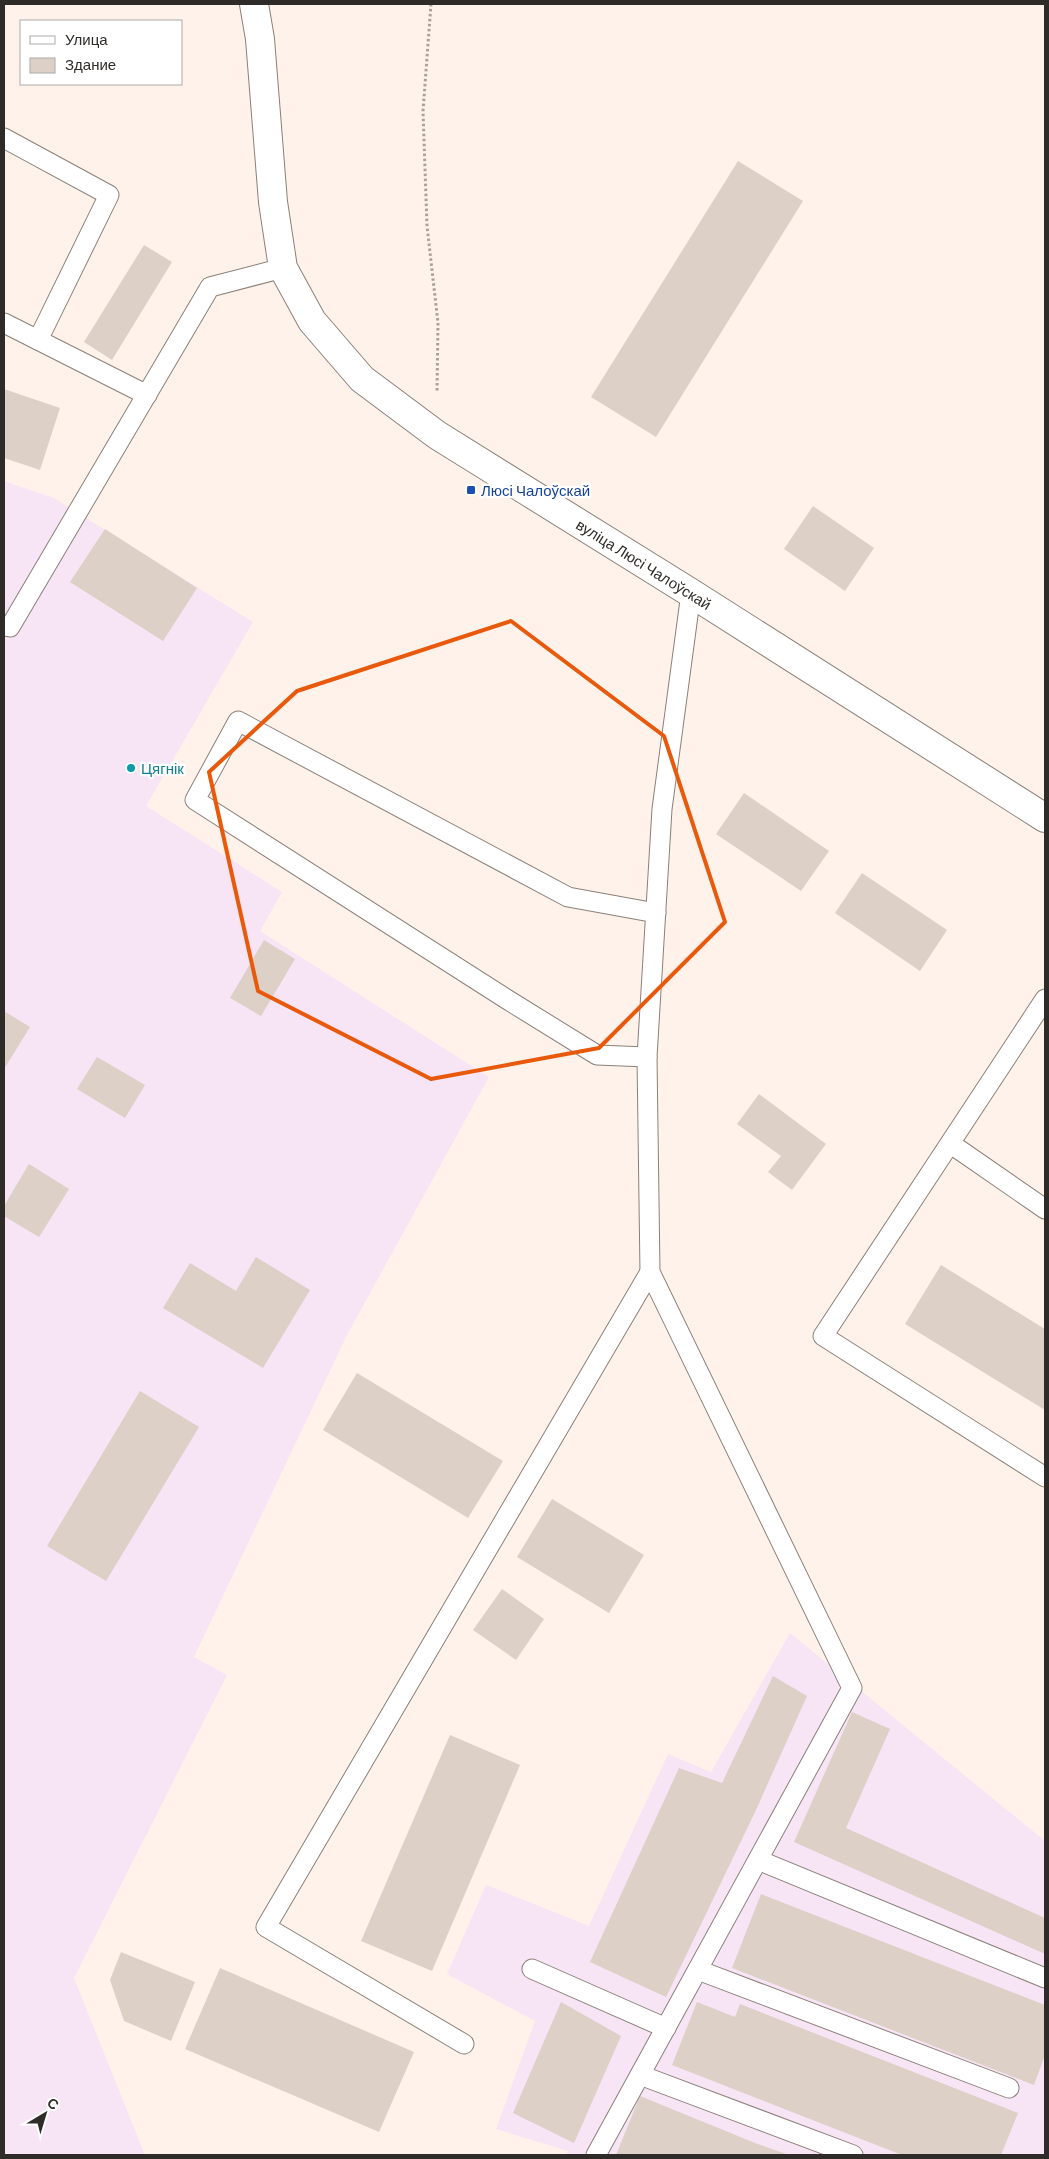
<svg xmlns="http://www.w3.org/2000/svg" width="1049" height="2159" viewBox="0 0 1049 2159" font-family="Barlow,sans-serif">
  <rect width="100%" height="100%" fill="#fff2ea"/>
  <g fill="#f7e4f5">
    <path d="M4 481 54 498 253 622 146 806 282 892 260 931 489 1077 347 1335 194 1657 227 1675 74 1978 145 2155H4Z"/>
    <path d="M790 1633 1045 1841V2155H566L568 2151 496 2129 535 2021 447 1974 486 1885 589 1926 668 1754 711 1772Z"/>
  </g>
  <g fill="#dcd0c7">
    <path d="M738 161 803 201 656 437 591 397Z"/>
    <path d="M144 245 172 262 112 360 84 342Z"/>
    <path d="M4 389 60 408 40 470 4 458Z"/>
    <path d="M813 506 874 548 845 591 784 549Z"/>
    <path d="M105 529 197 588 163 641 70 582Z"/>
    <path d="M744 793 829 851 801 891 716 834Z"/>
    <path d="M862 873 947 930 920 971 835 913Z"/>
    <path d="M264 940 295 959 261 1016 230 998Z"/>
    <path d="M4 1011 30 1027 4 1069Z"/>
    <path d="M97 1057 145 1085 125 1118 77 1089Z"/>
    <path d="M759 1094 826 1144 792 1190 768 1172 781 1156 737 1124Z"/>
    <path d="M29 1164 69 1189 39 1237 4 1216V1206Z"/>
    <path d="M256 1257 310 1290 263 1368 163 1308 190 1263 236 1291Z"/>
    <path d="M941 1265 1045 1329V1410L905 1324Z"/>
    <path d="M357 1373 503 1461 468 1518 323 1430Z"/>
    <path d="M140 1391 199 1427 106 1581 47 1546Z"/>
    <path d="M552 1499 644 1555 609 1613 517 1557Z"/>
    <path d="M502 1589 544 1619 516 1660 473 1630Z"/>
    <path d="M773 1676 807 1696 756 1810 666 1997 590 1962 679 1768 722 1783Z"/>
    <path d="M852 1712 890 1729 846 1828 1045 1918V1954L794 1842Z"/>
    <path d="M450 1735 520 1765 432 1971 361 1941Z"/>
    <path d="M761 1894 1045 2005V2055L1034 2085 732 1968Z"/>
    <path d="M121 1952 195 1982 171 2041 124 2021 110 1980Z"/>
    <path d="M220 1968 414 2052 379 2132 185 2049Z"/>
    <path d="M561 2002 621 2036 574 2143 513 2113Z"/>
    <path d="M697 2002 735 2017 740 2004 1018 2113 1001 2155H902L672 2065Z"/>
    <path d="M640 2096 755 2143 789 2155H616Z"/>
  </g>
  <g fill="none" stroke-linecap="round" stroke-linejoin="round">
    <defs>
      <g id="lane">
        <path d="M4 138 109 195 38 340"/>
        <path d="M4 323 147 395"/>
        <path d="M4 626 10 627 210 287 283 268"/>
        <path d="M1045 999 823 1336 1045 1477"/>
        <path d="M647 1057 597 1055 508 1000 195 800 238 721 568 897 656 913"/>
        <path d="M951 1144 1045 1209"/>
        <path d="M758 1860 1045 1978"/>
        <path d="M532 1969 666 2028"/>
        <path d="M698 1970 1009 2088"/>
        <path d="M464 2044 266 1927 650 1272"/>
        <path d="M640 2075 853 2155"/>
        <path d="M596 2155 852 1688 650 1272 647 1057 662 809 691 593"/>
      </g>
      <path id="secondary" d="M254 4 260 39 273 202 283 268 312 321 362 379 437 435 691 593 1045 818"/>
    </defs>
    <use href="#lane" stroke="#8b8079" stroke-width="21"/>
    <use href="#secondary" stroke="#8b8079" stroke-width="30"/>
    <path stroke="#aaa19b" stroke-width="3" stroke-dasharray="2.5 2.5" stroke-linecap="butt" d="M431 4 423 111 427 226 438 323 437 392"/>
    <use href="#lane" stroke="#fff" stroke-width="19"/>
    <use href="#secondary" stroke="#fff" stroke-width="28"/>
  </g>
  <path fill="none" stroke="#e8590c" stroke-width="4" stroke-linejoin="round" d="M511 621 664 736 725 922 599 1048 431 1079 258 991 209 772 297 691Z"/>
  <rect fill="#1a4fb4" stroke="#fff" stroke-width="2" x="466" y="485" width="10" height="10" rx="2.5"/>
  <circle fill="#0f9aa8" stroke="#fff" stroke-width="2" cx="131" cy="768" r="5"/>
  <g text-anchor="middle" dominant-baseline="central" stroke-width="4.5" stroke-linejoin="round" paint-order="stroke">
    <g font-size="15" fill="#164399" stroke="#fff" text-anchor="start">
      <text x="481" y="490">Люсі Чалоўскай</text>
    </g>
    <g font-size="15" fill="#2f2b28" stroke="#fff">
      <text transform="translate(644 564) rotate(32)">вуліца Люсі Чалоўскай</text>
    </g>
    <g font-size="15" fill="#0d838f" stroke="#fff" text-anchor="start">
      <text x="141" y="768">Цягнік</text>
    </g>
  </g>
  <rect width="1049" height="2159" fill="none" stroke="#2f2b28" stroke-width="10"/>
  <rect x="20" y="20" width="162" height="65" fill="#ffffff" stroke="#acaaa9"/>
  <rect x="30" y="36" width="25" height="8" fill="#ffffff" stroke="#acaaa9"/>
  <text x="65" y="45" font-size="15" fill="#2f2b28">Улица</text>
  <rect x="30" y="58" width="25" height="15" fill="#dcd0c7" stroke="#acaaa9"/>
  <text x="65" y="70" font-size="15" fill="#2f2b28">Здание</text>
  <g transform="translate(45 2114) rotate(38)" stroke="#ffffff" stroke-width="4" paint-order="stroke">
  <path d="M0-4L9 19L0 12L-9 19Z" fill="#2f2b28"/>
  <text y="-8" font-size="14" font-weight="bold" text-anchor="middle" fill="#2f2b28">С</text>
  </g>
</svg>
